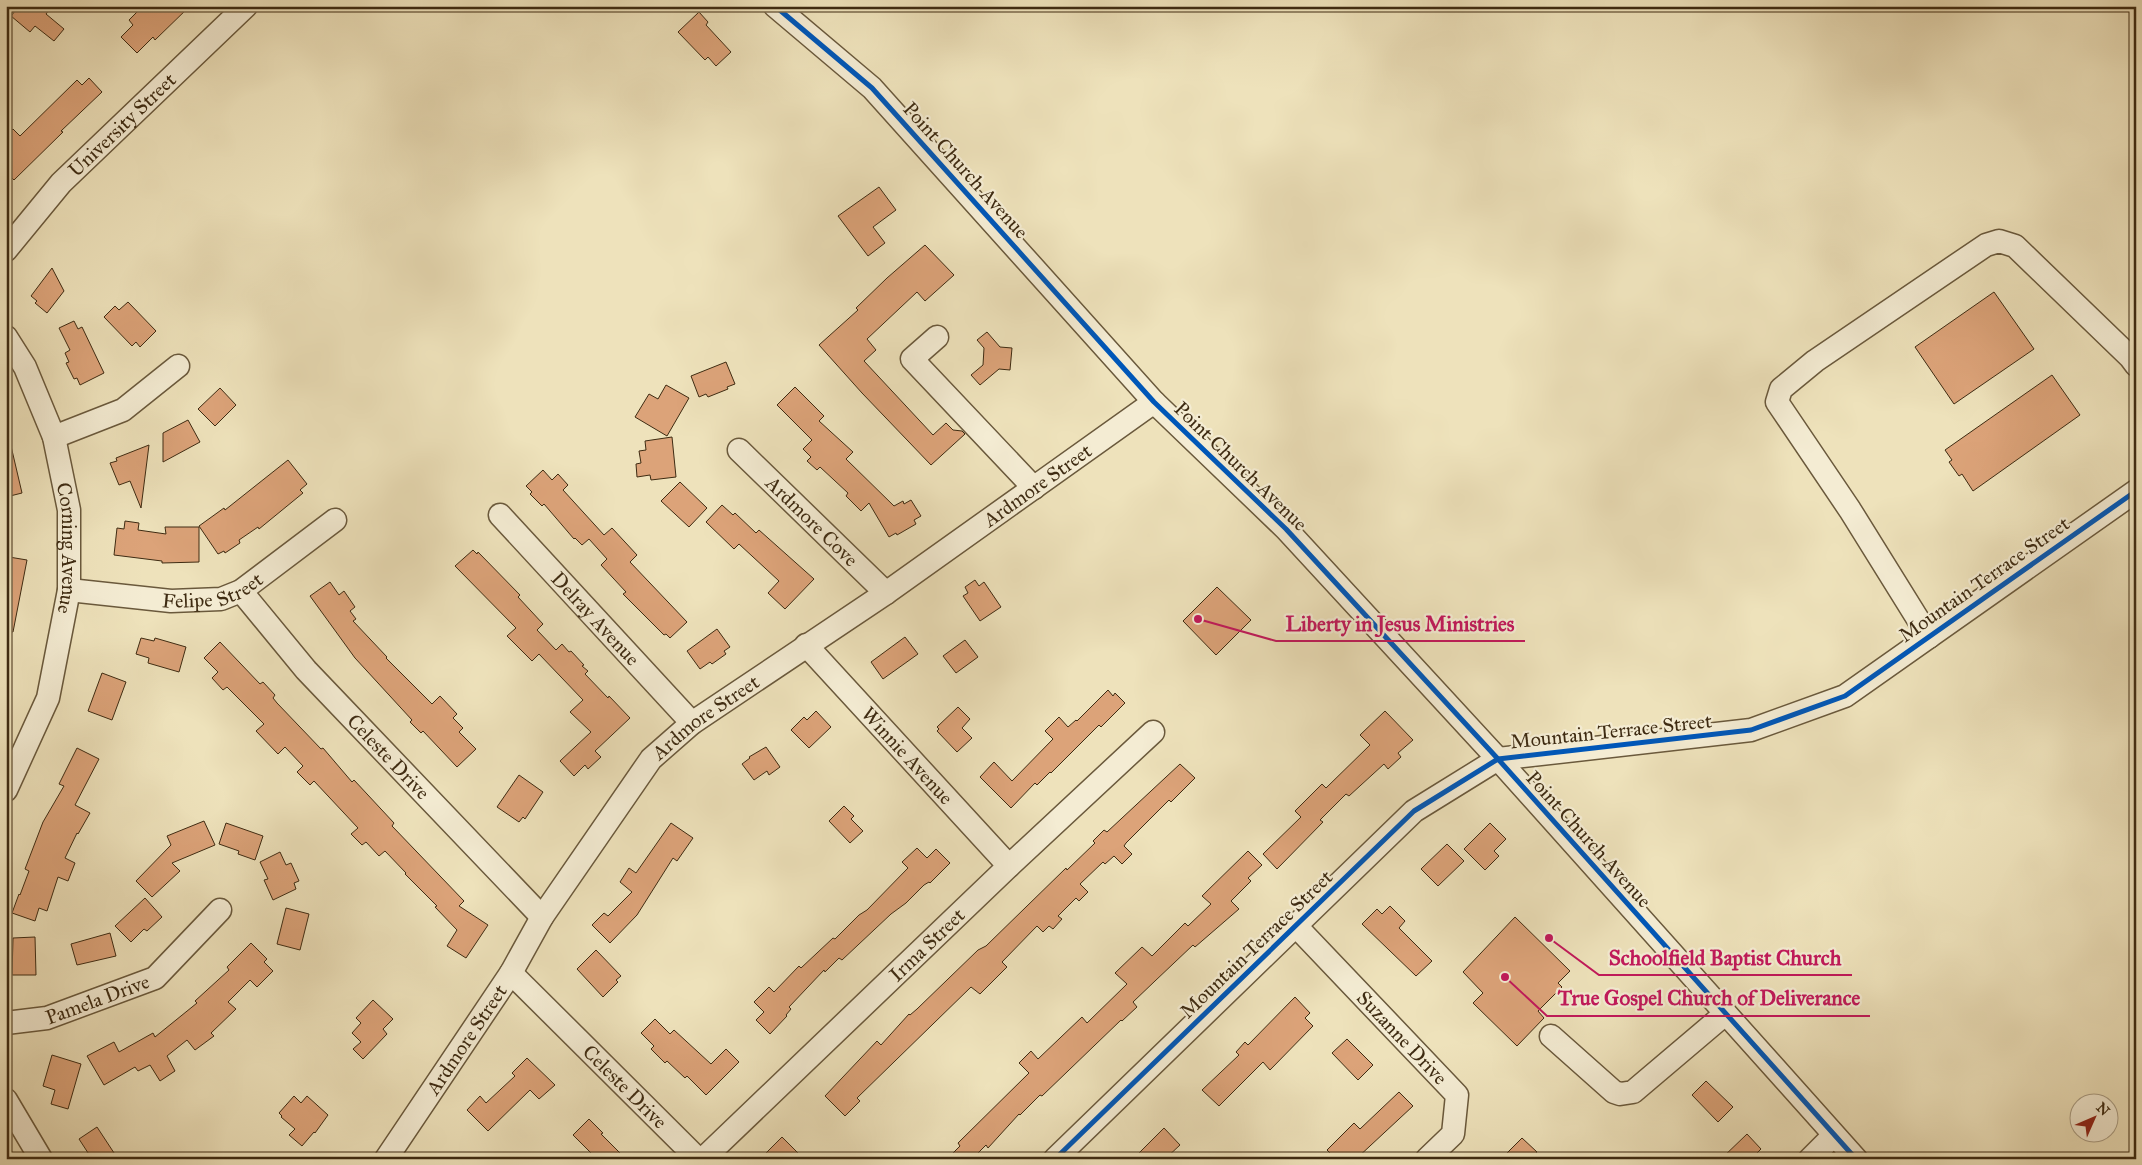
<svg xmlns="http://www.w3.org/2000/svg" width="2142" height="1165" viewBox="0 0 2142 1165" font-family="'IM FELL Great Primer',serif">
  <rect width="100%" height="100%" fill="#eee2bb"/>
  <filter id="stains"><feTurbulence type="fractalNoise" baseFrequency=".004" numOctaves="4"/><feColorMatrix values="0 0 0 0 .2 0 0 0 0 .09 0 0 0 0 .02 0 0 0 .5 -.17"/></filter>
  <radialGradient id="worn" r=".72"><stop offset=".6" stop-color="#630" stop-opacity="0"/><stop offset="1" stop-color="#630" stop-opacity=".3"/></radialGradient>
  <g fill="#dca379" stroke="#3e2b12">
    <path d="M19 6H52L46 14 64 29 54 41 35 26 30 32 11 16Z"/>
    <path d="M143 6H190L155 40 153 37 137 53 121 37 133 25 129 20Z"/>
    <path d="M699 12 708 22 706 25 731 52 716 66 708 57 705 60 678 32Z"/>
    <path d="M89 78 102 92 61 131 63 132 14 180 6 172V135L13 129 20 136 77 80 82 85Z"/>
    <path d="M879 187 896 210 873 227 885 243 868 256 838 216Z"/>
    <path d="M925 245 954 275 925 301 917 292 867 339 876 350 864 361 933 435 946 423 953 430 962 431 965 434 931 465 862 393 819 345 858 310 856 308 887 278Z"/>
    <path d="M52 268 64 291 47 313 35 303 37 301 31 296Z"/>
    <path d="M1994 292 2034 349 1954 404 1915 347Z"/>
    <path d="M128 302 156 331 140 347 136 342 132 346 104 317 115 306 119 310Z"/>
    <path d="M74 321 78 329 82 327 104 373 80 385 77 378 74 379 66 363 69 362 65 353 70 350 59 328Z"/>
    <path d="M987 332 1000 347 1012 348 1010 370 999 369 980 385 971 375 983 365 984 348 977 340Z"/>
    <path d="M726 362 735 384 727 387 728 389 708 397 706 394 699 397 691 376Z"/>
    <path d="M2052 375 2080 415 1973 491 1962 474 1959 476 1949 462 1952 460 1945 450Z"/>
    <path d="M666 385 689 398 667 436 635 417 649 394 658 399Z"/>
    <path d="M795 387 824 416 819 421 853 452 846 459 894 506 903 501 904 504 911 500 921 516 914 520 916 524 897 535 896 533 889 537 869 503 861 511 846 496 848 493 820 467 817 470 807 461 811 457 803 449 812 440 777 405Z"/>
    <path d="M220 388 236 405 215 426 198 409Z"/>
    <path d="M188 420 200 442 163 462V433Z"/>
    <path d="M672 437 676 477 651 480 650 475 637 477 636 464 641 463 639 451 646 450 645 441Z"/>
    <path d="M149 445 141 508 130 481 119 485 110 463 117 461 116 458Z"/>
    <path d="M11 446 22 493 6 497V447Z"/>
    <path d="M288 460 307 484 300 490 303 493 259 529 258 527 239 540 240 543 225 553 224 551 218 554 199 526 224 508 225 510Z"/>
    <path d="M543 470 552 480 558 474 568 485 563 490 604 535 612 528 637 555 630 562 687 622 670 638 666 634 664 635 623 594 626 592 601 565 607 559 589 539 582 545 575 538 574 539 544 504 542 506 530 494 532 492 526 486Z"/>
    <path d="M680 482 707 508 689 527 661 501Z"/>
    <path d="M722 505 733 515 735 513 756 533 759 530 814 579 785 609 768 593 779 581 739 544 734 549 706 522Z"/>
    <path d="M125 521 139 523 138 530 166 534 165 527H199V562L162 563V561L114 555 117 528 124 529Z"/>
    <path d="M473 550 477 554 478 552 520 595 518 597 543 624 537 630 556 650 562 644 569 652 571 651 584 665 582 666 588 671 585 674 608 698 609 696 630 718 595 751 601 757 588 769 585 765 574 776 560 761 591 732 570 712 583 700 539 654 532 661 507 636 516 628 455 566Z"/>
    <path d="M9 557 27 560 13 632 6 631V572Z"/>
    <path d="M975 580 979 586 984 582 1001 607 980 621 963 596 968 593 965 587Z"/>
    <path d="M330 582 339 595 344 591 355 607 350 611 356 619 353 621 387 657 386 658 432 704 440 696 457 714 453 718 463 728 459 732 476 749 457 767 423 731 421 733 410 722 412 720 355 658 310 596Z"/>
    <path d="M1217 587 1251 620 1216 655 1183 621Z"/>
    <path d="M717 629 730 647 724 651 726 654 712 664 710 662 700 669 687 651Z"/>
    <path d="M905 637 918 654 883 679 871 662Z"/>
    <path d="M141 638 154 641 155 638 186 647 179 672 148 663 149 658 136 654Z"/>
    <path d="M965 640 978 657 956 673 943 656Z"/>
    <path d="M220 642 260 684 263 682 275 695 273 698 277 703 321 749 323 748 352 782 354 780 394 823 392 826 464 901 459 906 488 925 466 958 447 946 457 930 435 907 437 906 405 874 406 873 385 851 379 856 366 842 362 845 351 834 358 828 314 781 310 785 297 772 303 766 285 747 278 754 256 731 264 724 227 687 223 690 212 678 218 672 204 658Z"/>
    <path d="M102 673 126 682 112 720 88 711Z"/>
    <path d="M1108 690 1113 696 1115 693 1125 703 1101 727 1099 725 1051 773 1050 772 1037 785 1035 783 1011 808 980 777 994 762 1012 781 1053 739 1045 731 1059 717 1068 727 1076 720 1077 721Z"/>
    <path d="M958 707 970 719 962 728 972 738 957 752 937 731 939 729 937 727Z"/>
    <path d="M816 711 831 727 809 748 791 730 804 717 807 720Z"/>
    <path d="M1385 711 1413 740 1398 753 1401 757 1388 769 1384 764 1349 796 1346 794 1320 820 1323 822 1277 869 1263 854 1301 817 1295 811 1322 784 1326 788 1370 745 1360 735Z"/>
    <path d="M766 747 780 767 769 775 767 771 754 780 742 764 750 758 749 757Z"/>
    <path d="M77 748 99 759 75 805 90 813 78 834 77 833 65 858 75 863 68 881 58 877 47 911 39 908 35 921 12 913 19 894 20 895 29 871 25 869 43 822 64 786 59 784Z"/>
    <path d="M1180 764 1195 778 1171 802 1169 800 1126 843 1124 846 1132 854 1122 864 1114 856 1105 864 1103 862 1080 884 1088 892 1079 901 1076 898 1058 916 1062 919 1053 929 1049 926 1043 932 1037 926 1002 962 1007 967 980 994 971 987 857 1098 860 1101 845 1116 825 1096 877 1041 881 1045 909 1014 910 1015 917 1009 978 950 986 946 1066 868 1067 870 1095 843 1093 841 1104 830 1107 832Z"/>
    <path d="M519 775 543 792 525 819 523 817 519 822 497 807Z"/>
    <path d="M844 806 854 816 851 819 863 831 850 843 829 821Z"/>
    <path d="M204 821 215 845 172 863 180 871 152 897 136 881 171 845 167 836Z"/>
    <path d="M226 823 263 836 255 860 238 854 239 851 219 844Z"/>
    <path d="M671 823 693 838 677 861 673 858 637 915 610 943 592 925 604 913 608 916 632 892 620 882 629 868 636 873Z"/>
    <path d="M1490 823 1506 839 1494 851 1499 856 1485 870 1464 849Z"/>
    <path d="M1447 844 1464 861 1438 886 1421 869Z"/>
    <path d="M917 848 927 858 936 849 950 863 930 883 929 882 924 885 906 903 891 914 842 960 839 958 825 972 824 970 789 1007 791 1009 786 1015 787 1016 770 1034 756 1020 764 1012 754 1002 769 987 774 992 799 966 801 968 833 938 835 939 859 915 867 910 908 868 902 862Z"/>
    <path d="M1248 851 1262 865 1248 878 1251 881 1231 901 1239 909 1195 947 1193 945 1155 981 1133 1002 1137 1007 1122 1021 1121 1020 1042 1096 1040 1095 1020 1115 1019 1114 988 1148 986 1145 972 1159H947L960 1146 958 1143 1029 1073 1019 1063 1031 1051 1038 1059 1082 1017 1087 1023 1127 984 1115 973 1142 947 1152 956 1185 923 1188 926 1211 904 1202 896Z"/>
    <path d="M280 852 286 865 291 863 299 881 294 883 296 889 273 900 264 880 268 879 260 862Z"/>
    <path d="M145 898 162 917 147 931 144 929 131 942 115 926Z"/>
    <path d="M1390 906 1405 921 1399 928 1432 961 1416 976 1362 924 1377 909 1382 914Z"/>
    <path d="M286 908 309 914 300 950 277 944Z"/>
    <path d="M1515 917 1570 971 1558 983 1562 987 1538 1011 1544 1018 1517 1046 1473 1003 1483 993 1463 972Z"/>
    <path d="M110 933 116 956 77 965 71 944Z"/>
    <path d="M35 937 36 975H12L13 938Z"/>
    <path d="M251 943 267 959 264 962 273 971 257 987 250 980 228 1002 236 1009 211 1033 214 1036 195 1050 187 1040 167 1056 175 1071 160 1081 150 1065 138 1071 135 1067 104 1085 87 1056 114 1042 119 1052 153 1033 155 1037 197 1003 195 1001 229 970 227 967Z"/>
    <path d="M596 950 621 976 616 980 618 982 603 997 577 969Z"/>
    <path d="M1295 997 1310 1013 1305 1018 1313 1026 1270 1070 1263 1062 1219 1106 1202 1090 1239 1055 1236 1052 1245 1042 1248 1045Z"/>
    <path d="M373 1000 393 1019 383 1029 387 1034 363 1059 353 1049 361 1042 352 1033 361 1023 356 1018Z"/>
    <path d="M655 1019 670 1034 674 1030 711 1064 726 1049 739 1062 706 1095 687 1076 685 1078 667 1061 665 1063 651 1049 654 1046 641 1033Z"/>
    <path d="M1347 1039 1373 1065 1358 1080 1332 1053Z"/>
    <path d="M52 1055 81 1064 68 1109 51 1104 55 1090 43 1086Z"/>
    <path d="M527 1058 555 1085 539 1099 530 1090 488 1131 467 1110 480 1096 486 1103 515 1076 512 1073Z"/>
    <path d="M1706 1081 1733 1107 1718 1122 1692 1095Z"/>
    <path d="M1399 1092 1413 1106 1356 1159H1336L1327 1150 1354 1123 1360 1129Z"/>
    <path d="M294 1096 301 1103 307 1096 328 1115 315 1133 314 1132 302 1146 289 1135 295 1129 281 1117 282 1116 279 1113Z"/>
    <path d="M589 1119 603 1133 601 1134 626 1159H597L573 1135Z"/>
    <path d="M97 1127 118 1159H92L79 1139Z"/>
    <path d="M1164 1128 1180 1145 1165 1159H1133Z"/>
    <path d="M1747 1134 1761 1149 1751 1159H1721Z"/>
    <path d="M782 1137 804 1159H760Z"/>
    <path d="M1522 1138 1537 1152 1530 1159H1501Z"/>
  </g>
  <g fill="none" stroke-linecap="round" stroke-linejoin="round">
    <defs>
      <g id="minor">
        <path d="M775 6 872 88 1154 402 1286 529 1498 759 1856 1159"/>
        <path id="s1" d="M6 250 61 183 246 6"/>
        <path id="s2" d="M6 337 25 367 54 437 69 510V590L48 698 6 790"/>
        <path d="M937 337 912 359 1034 488"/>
        <path d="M54 437 123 410 178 366"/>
        <path id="s3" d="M739 450 886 593"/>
        <path id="s4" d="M500 515 692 723"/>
        <path id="s5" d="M69 590 171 601 221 599 241 591 335 520"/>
        <path id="s6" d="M241 591 306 670 542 917"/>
        <path d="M1929 637 1850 510 1777 402 1781 389 1815 361 1986 245 1999 241 2015 246 2130 357 2136 365"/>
        <path id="s7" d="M806 645 1009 866"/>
        <path id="s8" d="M1296 926 1457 1095 1453 1134 1427 1159"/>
        <path id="s9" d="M511 973 698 1159"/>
        <path id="s10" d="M6 1023 47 1018 155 978 220 910"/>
        <path d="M1551 1036 1614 1092 1620 1094 1633 1092 1725 1014"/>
        <path d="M6 1100 41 1159"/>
        <path id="s11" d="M386 1159 511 973 542 917 651 759 692 723 886 593 1154 402"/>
        <path id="s12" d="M703 1159 1009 866 1153 732"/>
        <path d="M1055 1159 1414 811 1498 759 1751 730 1845 696 2136 491"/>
        <path d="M1810 1159 1833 1136"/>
      </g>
    </defs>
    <use href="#minor" stroke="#6a593c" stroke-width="25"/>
    <use href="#minor" stroke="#f4ecd3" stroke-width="22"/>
    <defs>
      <g id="cycleway">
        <path d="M775 6 872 88 1154 402 1286 529 1498 759 1856 1159"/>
        <path d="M1055 1159 1414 811 1498 759 1751 730 1845 696 2136 491"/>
      </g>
    </defs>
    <use href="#cycleway" stroke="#f4ecd3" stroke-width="8"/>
    <use href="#cycleway" stroke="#0057b8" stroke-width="5"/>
  </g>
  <g text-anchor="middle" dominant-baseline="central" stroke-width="4.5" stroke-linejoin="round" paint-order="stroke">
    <g font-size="20" fill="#3e2b12" stroke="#f4ecd3">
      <text stroke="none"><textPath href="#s1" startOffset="171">University Street</textPath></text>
      <text transform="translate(966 170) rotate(48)">Point Church Avenue</text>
      <text transform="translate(1241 466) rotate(44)">Point Church Avenue</text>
      <text stroke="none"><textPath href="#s11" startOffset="954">Ardmore Street</textPath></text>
      <text stroke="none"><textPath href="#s3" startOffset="102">Ardmore Cove</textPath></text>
      <text stroke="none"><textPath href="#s2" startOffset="224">Corning Avenue</textPath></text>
      <text transform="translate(1984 579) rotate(-35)">Mountain Terrace Street</text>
      <text stroke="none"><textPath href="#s5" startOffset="146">Felipe Street</textPath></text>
      <text stroke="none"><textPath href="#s4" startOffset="141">Delray Avenue</textPath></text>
      <text stroke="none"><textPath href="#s11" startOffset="549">Ardmore Street</textPath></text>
      <text transform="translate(1611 731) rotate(-6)">Mountain Terrace Street</text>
      <text stroke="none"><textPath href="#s7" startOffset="150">Winnie Avenue</textPath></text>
      <text stroke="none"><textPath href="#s6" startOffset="222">Celeste Drive</textPath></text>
      <text transform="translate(1589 839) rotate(48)">Point Church Avenue</text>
      <text stroke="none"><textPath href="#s12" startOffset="310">Irma Street</textPath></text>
      <text transform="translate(1256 944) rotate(-44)">Mountain Terrace Street</text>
      <text stroke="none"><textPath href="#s10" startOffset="95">Pamela Drive</textPath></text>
      <text stroke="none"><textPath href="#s8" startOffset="154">Suzanne Drive</textPath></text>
      <text stroke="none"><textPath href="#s11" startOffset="144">Ardmore Street</textPath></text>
      <text stroke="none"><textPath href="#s9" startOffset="161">Celeste Drive</textPath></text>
    </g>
  </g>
  <path fill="none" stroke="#c2185b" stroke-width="2" d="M1198 619L1276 641H1525M1549 938L1599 975H1852M1505 977L1547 1016H1870"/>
  <g fill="#c2185b" stroke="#f4ecd3" stroke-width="2">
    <circle cx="1198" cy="619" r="5"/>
    <circle cx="1549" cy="938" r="5"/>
    <circle cx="1505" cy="977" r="5"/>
  </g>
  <g font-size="21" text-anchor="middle" font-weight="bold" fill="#c2185b" stroke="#f4ecd3" stroke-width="4.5" stroke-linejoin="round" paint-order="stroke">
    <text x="1400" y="631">Liberty in Jesus Ministries</text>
    <text x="1725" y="965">Schoolfield Baptist Church</text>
    <text x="1709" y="1005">True Gospel Church of Deliverance</text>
  </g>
  <rect width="2142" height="1165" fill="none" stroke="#eee2bb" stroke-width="25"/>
  <rect x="8" y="8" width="2127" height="1150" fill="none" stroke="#3e2b12" stroke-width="2.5"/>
  <rect x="12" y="12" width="2117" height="1140" fill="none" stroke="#3e2b12"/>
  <g transform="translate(2094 1118) rotate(45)"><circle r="24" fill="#f4ecd3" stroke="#ab9f86"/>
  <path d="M0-4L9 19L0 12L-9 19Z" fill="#8f2418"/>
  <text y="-8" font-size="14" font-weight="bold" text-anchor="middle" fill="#3e2b12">N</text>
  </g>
  <rect width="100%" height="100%" filter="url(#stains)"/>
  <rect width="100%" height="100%" fill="url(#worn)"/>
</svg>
